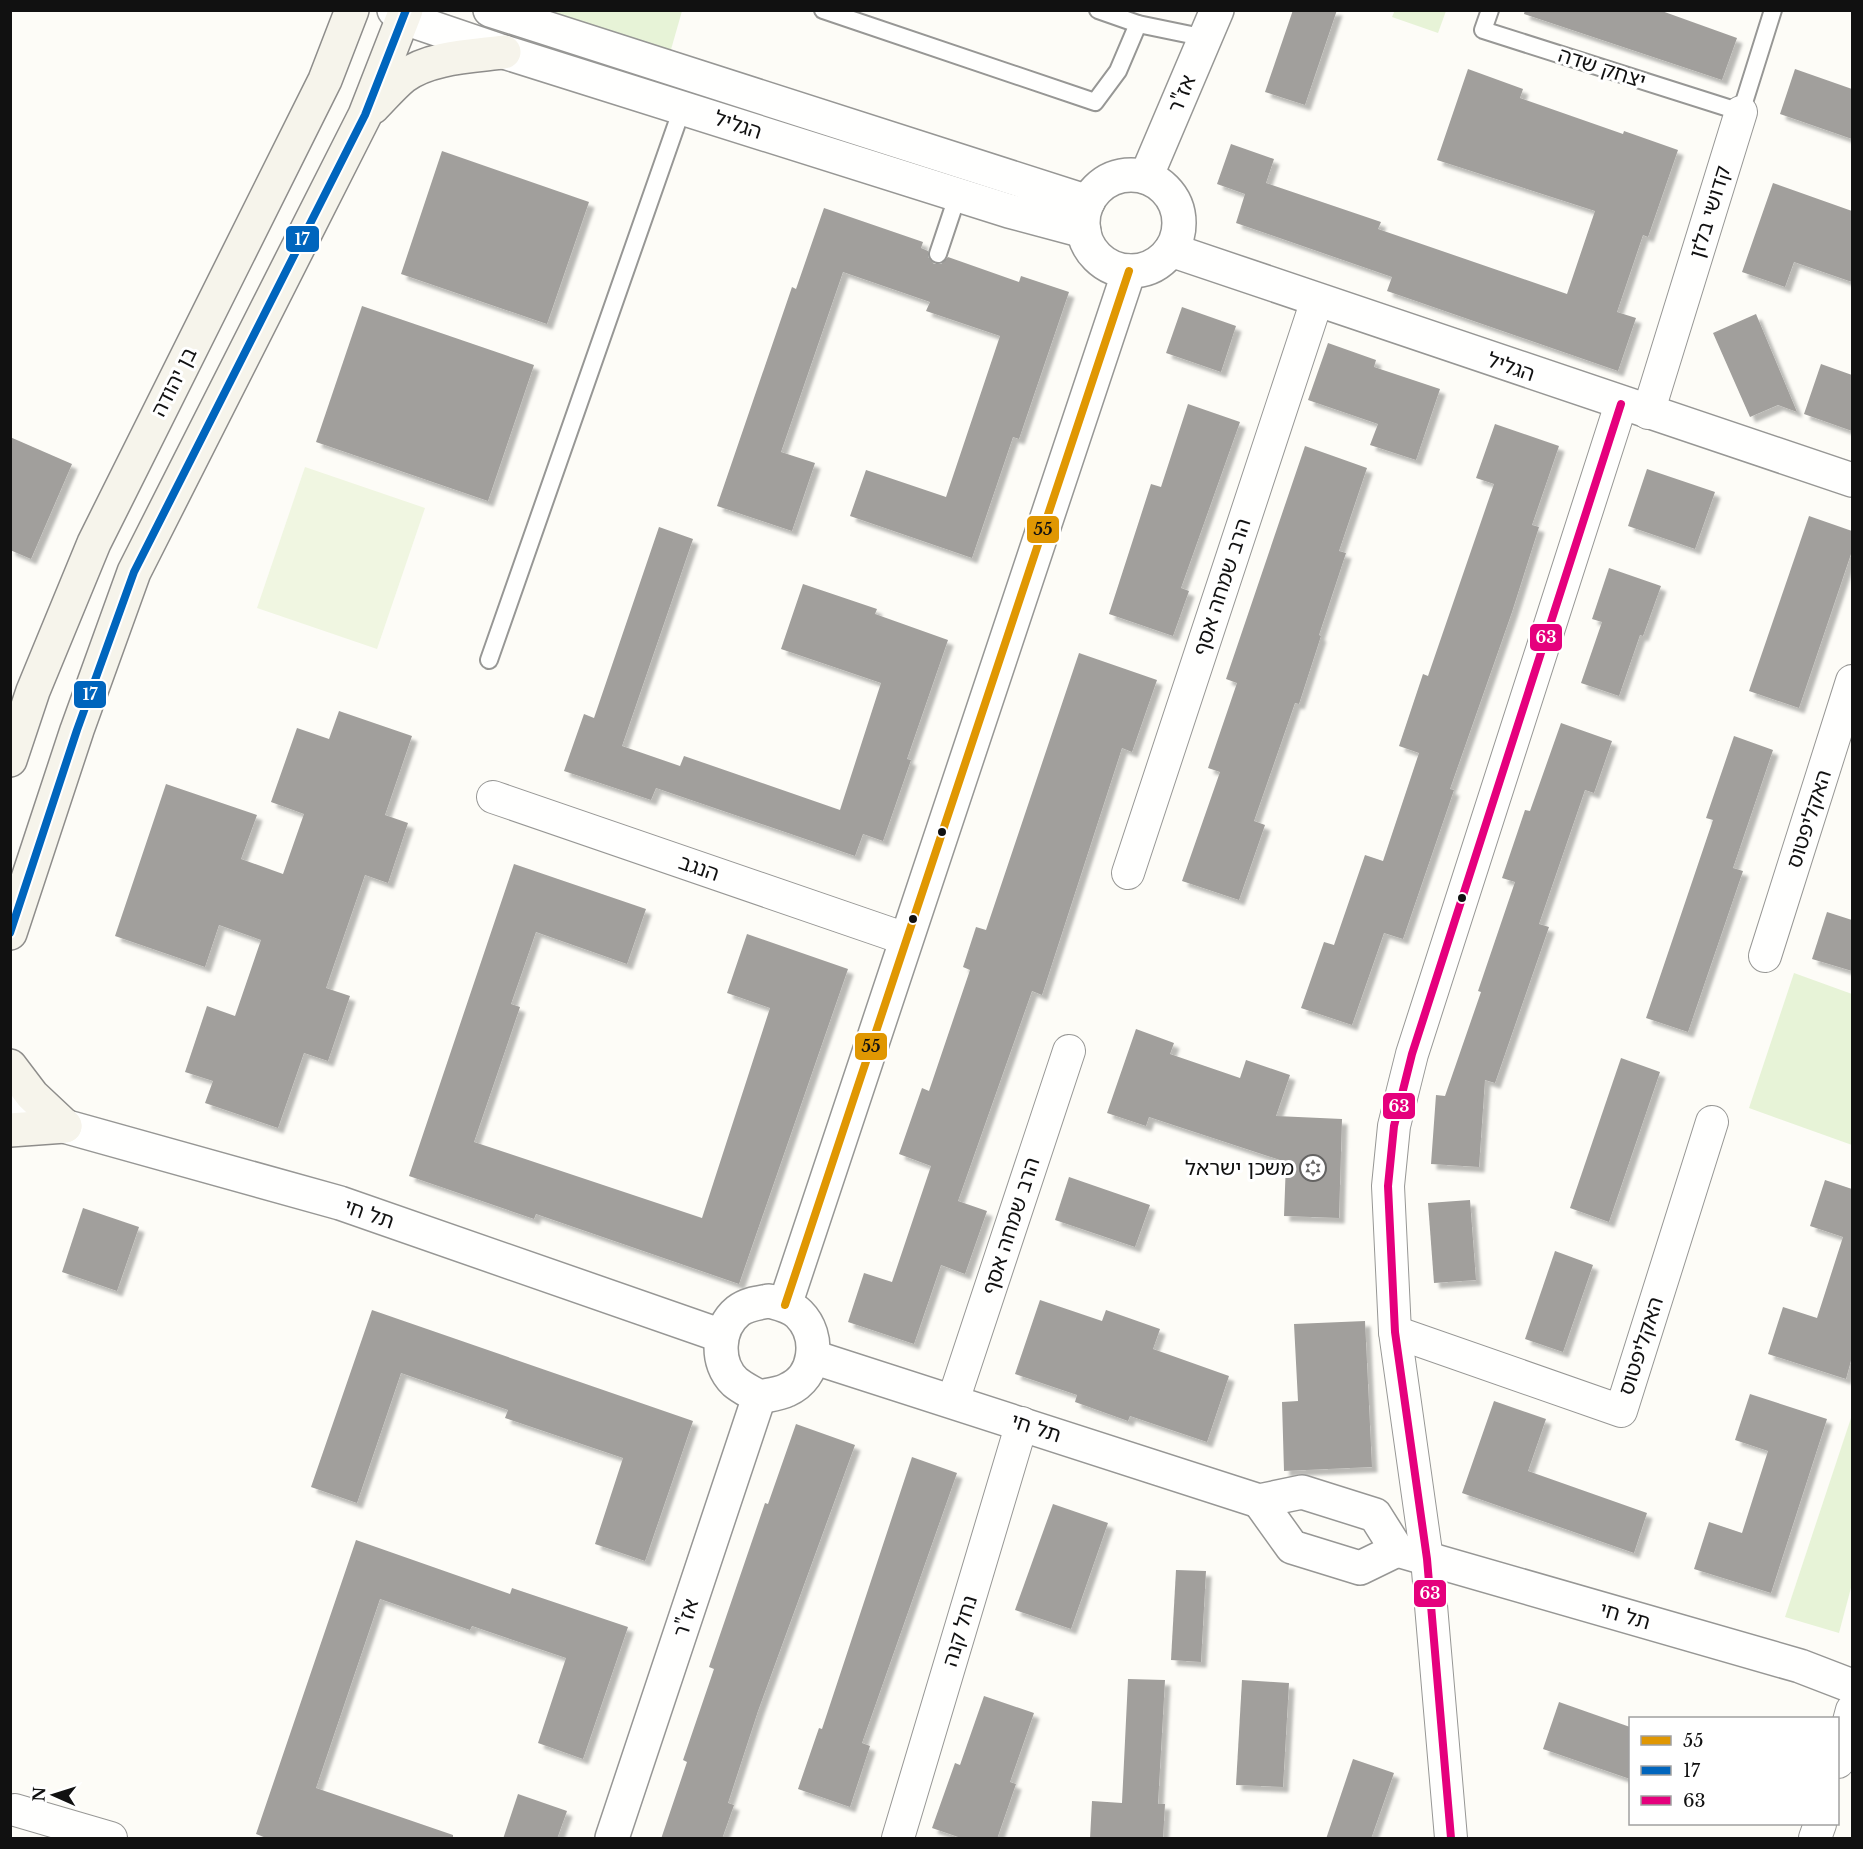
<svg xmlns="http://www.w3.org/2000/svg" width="1863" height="1849" viewBox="0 0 1863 1849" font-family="'Libre Baskerville','Noto Sans Hebrew',serif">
  <defs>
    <filter id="shadow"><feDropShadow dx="5.5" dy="5.5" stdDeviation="1.5" flood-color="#0004"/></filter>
  </defs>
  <rect width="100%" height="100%" fill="#fdfcf7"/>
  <g fill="#e7f3d7">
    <path d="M1395 10H1446V11L1438 33 1392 17Z"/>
    <path d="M523 11H682L668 60Z"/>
    <path d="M1794 973 1852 994V1145L1749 1108Z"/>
    <path d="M1852 1415V1584L1839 1633 1785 1617Z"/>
  </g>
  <path fill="#f0f6e1" d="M305 467 425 508 377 649 257 608Z"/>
  <g fill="#a19f9c" filter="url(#shadow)">
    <path d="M1293 10H1337L1305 105 1265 92Z"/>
    <path d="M1525 10H1659L1737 38 1722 80 1524 14Z"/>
    <path d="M1468 69 1523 89 1520 98 1623 134 1624 131 1678 150 1648 237 1643 235 1617 312 1636 318 1618 371 1387 291 1392 277 1236 223 1245 194 1217 184 1231 144 1274 159 1266 183 1381 222 1378 229 1567 294 1595 211 1437 160Z"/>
    <path d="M1795 69 1852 89V139L1780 114Z"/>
    <path d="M442 151 589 202 547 324 401 274Z"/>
    <path d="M1773 183 1852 211V282L1794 262 1785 287 1742 272Z"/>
    <path d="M824 208 923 242 921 248 928 251V257L934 264H941L948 257 1019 282 1021 276 1069 292 1019 439 1013 437 972 558 850 516 866 470 946 497 1000 336 926 311 930 302 843 272 781 452 815 463 792 531 717 506 792 287 796 289Z"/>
    <path d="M362 306 534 365 488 501 316 442Z"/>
    <path d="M1182 307 1236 326 1221 372 1166 353Z"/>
    <path d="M1756 314 1797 412 1778 405 1750 417 1713 333Z"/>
    <path d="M1328 343 1376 360 1374 367 1440 389 1416 460 1370 445 1378 424 1308 400Z"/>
    <path d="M1821 364 1852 375V431L1804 414Z"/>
    <path d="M1188 404 1240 422 1181 588 1189 591 1173 636 1109 614 1151 484 1161 487Z"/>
    <path d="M1495 424 1559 446 1532 525 1539 527 1512 612 1450 789 1454 790 1403 939 1384 933 1352 1025 1301 1008 1324 942 1334 945 1365 855 1383 861 1419 753 1399 746 1423 674 1428 676 1494 484 1476 478Z"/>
    <path d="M10 437 72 464 31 559 10 550Z"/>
    <path d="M1305 446 1367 468 1339 551 1346 553 1319 635 1321 636 1299 704 1295 703 1254 821 1265 825 1239 900 1182 881 1220 772 1208 768 1237 683 1226 679Z"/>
    <path d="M1647 469 1715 492 1695 549 1628 526Z"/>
    <path d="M1809 516 1852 531V551L1799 708 1749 691Z"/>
    <path d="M659 527 693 539 622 746 680 766 684 756 840 810 881 683 781 649 803 584 877 609 875 614 948 640 907 759 911 760 883 841 863 834 855 856 656 788 651 800 564 771 584 714 594 718Z"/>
    <path d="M1609 568 1661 586 1643 636 1640 635 1619 696 1581 683 1602 622 1592 619Z"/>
    <path d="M1079 653 1157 680 1132 752 1122 748 1042 995 1032 991 958 1201 987 1211 965 1274 941 1265 914 1344 848 1322 864 1273 892 1282 931 1166 899 1154 922 1088 929 1091 970 970 963 967 976 927 986 930Z"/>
    <path d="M339 711 412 736 385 815 408 823 388 883 365 875 326 988 350 996 328 1061 304 1053 278 1128 205 1103 213 1081 185 1072 207 1006 235 1016 261 940 219 925 205 967 115 936 166 784 257 815 241 859 283 874 304 814 271 802 297 728 329 739Z"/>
    <path d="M1561 723 1612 741 1594 793 1585 790 1539 924 1549 927 1495 1083 1485 1080 1479 1167 1431 1164 1436 1095 1445 1096 1481 992 1478 991 1515 882 1502 878 1525 810 1530 811Z"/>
    <path d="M1734 736 1773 750 1733 868 1743 871 1688 1032 1646 1018 1713 820 1706 818Z"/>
    <path d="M514 864 646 909 627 964 536 932 511 1004 520 1007 474 1142 702 1218 770 1008 727 993 747 934 848 969 739 1284 536 1214 534 1219 409 1176Z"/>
    <path d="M1827 912 1852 920V971L1812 959Z"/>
    <path d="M1136 1029 1174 1043 1170 1054 1240 1078 1246 1060 1290 1075 1276 1116 1342 1119 1339 1218 1284 1216 1286 1162 1149 1117 1146 1126 1107 1113Z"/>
    <path d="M1621 1058 1660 1072 1609 1222 1570 1208Z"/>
    <path d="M1069 1177 1150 1205 1135 1247 1055 1220Z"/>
    <path d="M1825 1180 1852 1189V1357L1846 1379 1768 1354 1783 1307 1817 1318 1843 1237 1810 1226Z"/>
    <path d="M1470 1200 1476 1280 1434 1283 1428 1203Z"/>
    <path d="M83 1208 139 1227 117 1291 62 1272Z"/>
    <path d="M1555 1251 1593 1265 1563 1352 1525 1339Z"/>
    <path d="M1040 1300 1102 1321 1106 1310 1160 1329 1153 1349 1229 1376 1207 1442 1130 1416 1128 1421 1075 1402 1077 1395 1015 1374Z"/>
    <path d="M372 1310 693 1421 645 1561 595 1544 623 1458 505 1418 508 1410 401 1373 357 1503 311 1487Z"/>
    <path d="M1365 1321 1372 1467 1284 1471 1282 1402 1298 1401 1294 1324Z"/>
    <path d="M1750 1394 1827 1419 1771 1593 1694 1569 1709 1522 1742 1533 1768 1451 1735 1440Z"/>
    <path d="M1494 1401 1546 1419 1528 1471 1647 1513 1634 1553 1462 1493Z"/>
    <path d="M796 1424 855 1445 758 1711 728 1803 734 1805 722 1839H661L687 1762 683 1760 714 1669 709 1667 765 1503 768 1504Z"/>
    <path d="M912 1457 957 1473 862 1743 870 1746 850 1807 798 1789 819 1728 822 1729Z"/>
    <path d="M1053 1504 1108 1523 1071 1629 1015 1610Z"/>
    <path d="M356 1540 510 1594 512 1588 628 1627 583 1759 538 1743 566 1658 472 1626 470 1630 380 1599 316 1788 453 1835V1839H269L256 1834Z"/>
    <path d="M1176 1570 1206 1571 1201 1662 1171 1660Z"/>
    <path d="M1128 1679 1165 1680 1158 1804H1165L1163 1839H1090L1092 1801 1122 1803Z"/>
    <path d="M1242 1680 1289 1683 1283 1787 1236 1785Z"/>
    <path d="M984 1696 1034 1713 1010 1782 1016 1784 997 1839H964L932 1828 955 1763 960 1765Z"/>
    <path d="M1559 1702 1630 1727V1779L1543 1749Z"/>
    <path d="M1353 1759 1394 1773 1371 1839H1326Z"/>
    <path d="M518 1794 567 1811 557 1839H503Z"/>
  </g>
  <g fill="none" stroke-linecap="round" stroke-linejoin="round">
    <defs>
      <g id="service">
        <path d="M823 10 1095 102 1118 71 1138 24"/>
        <path d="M1098 10 1138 24 1206 38"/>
        <path d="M1490 10 1483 30 1741 112 1773 10"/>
        <path d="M938 254 959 191"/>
        <path d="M489 660 684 103"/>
      </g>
      <g id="minor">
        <path d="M1648 413 1741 112"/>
        <path d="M493 797 906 939"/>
        <path d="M1128 873 1317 300"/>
        <path d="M1765 956 1852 681"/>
        <path d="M1395 1332 1621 1411 1712 1122"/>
        <path d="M953 1401 1069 1051"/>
        <path d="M1838 1762 1852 1710"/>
        <path d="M15 1810 111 1838"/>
        <path d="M898 1838 1022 1423"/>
        <path d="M1451 1838 1427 1559 1395 1332 1388 1186 1394 1126 1412 1054 1621 404"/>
        <path d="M1815 1838 1820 1824"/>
      </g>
      <g id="tertiary">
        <path d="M394 10 404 18 504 52 1009 211 1084 231"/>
        <path d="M490 10 1088 202"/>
        <circle cx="1131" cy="223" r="48"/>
        <path d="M1146 177 1217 10"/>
        <path d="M1171 250 1852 480"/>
        <path d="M10 1111 340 1203 722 1336"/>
        <path d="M769 1301C780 1304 791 1306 799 1314 821 1336 817 1377 787 1390 779 1394 768 1395 759 1397 751 1392 742 1388 735 1382 715 1363 717 1328 738 1311 747 1304 758 1303 769 1301Z"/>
        <path d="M785 1305 1129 271"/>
        <path d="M813 1357 1259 1501 1302 1492 1375 1515 1397 1550 1800 1666 1852 1686"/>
        <path d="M1259 1501 1292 1547 1360 1568 1397 1550"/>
        <path d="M612 1838 759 1397"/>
      </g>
      <g id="secondary">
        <path d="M373 107C383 97 392 86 403 77 429 57 473 56 504 52"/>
        <path d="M10 760 33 691 94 543 325 80 352 10"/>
        <path d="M10 933 77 730 134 572 365 115 406 10"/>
        <path d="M10 1066 32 1095 65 1126"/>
        <path d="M10 1130 65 1126"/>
      </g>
    </defs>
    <use href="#service" stroke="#979795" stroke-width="20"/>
    <use href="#minor" stroke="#979795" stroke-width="34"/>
    <use href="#tertiary" stroke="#979795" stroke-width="36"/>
    <use href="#secondary" stroke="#8e8d8b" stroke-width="36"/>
    <use href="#service" stroke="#fffffe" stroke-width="16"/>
    <use href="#minor" stroke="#fffffe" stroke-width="32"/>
    <use href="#tertiary" stroke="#fffffe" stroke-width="33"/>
    <use href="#secondary" stroke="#f6f4eb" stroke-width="33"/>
    <defs>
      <path id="bus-1" d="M785 1305 1129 271"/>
      <path id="bus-2" d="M10 933 77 730 134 572 365 115 406 10"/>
      <path id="bus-3" d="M1451 1838 1427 1559 1395 1332 1388 1186 1394 1126 1412 1054 1621 404"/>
    </defs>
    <use href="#bus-1" stroke="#fff" stroke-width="12"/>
    <use href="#bus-2" stroke="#fff" stroke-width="12"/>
    <use href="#bus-3" stroke="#fff" stroke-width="12"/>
    <use href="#bus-1" stroke="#e09702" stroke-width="8"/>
    <use href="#bus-2" stroke="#0065bd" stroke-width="8"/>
    <use href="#bus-3" stroke="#e5007d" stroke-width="8"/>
  </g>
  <defs>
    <symbol id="synagogue-ring" viewBox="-11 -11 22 22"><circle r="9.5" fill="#fff" stroke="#646362" stroke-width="1.5"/><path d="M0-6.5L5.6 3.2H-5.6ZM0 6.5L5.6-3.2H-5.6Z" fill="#646362"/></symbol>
  </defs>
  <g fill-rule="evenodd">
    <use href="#synagogue-ring" x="1298" y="1153" width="30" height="30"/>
  </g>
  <g fill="#111" stroke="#fff" stroke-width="2">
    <circle cx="942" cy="832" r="5"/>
    <circle cx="1462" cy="898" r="5"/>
    <circle cx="913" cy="919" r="5"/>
  </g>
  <g text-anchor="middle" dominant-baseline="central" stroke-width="6" stroke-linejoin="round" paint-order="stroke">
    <g font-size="21" fill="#111" stroke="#fff">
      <text transform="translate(1602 68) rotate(18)">יצחק שדה</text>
      <text transform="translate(1182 94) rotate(-67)">אז"ר</text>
      <text transform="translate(738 125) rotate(18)">הגליל</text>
      <text transform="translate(1710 212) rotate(-73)">קדושי בלזן</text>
      <text transform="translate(1511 367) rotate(19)">הגליל</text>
      <text transform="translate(174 382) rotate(-63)">בן יהודה</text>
      <text transform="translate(1222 587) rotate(-72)">הרב שמחה אסף</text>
      <text transform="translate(1809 819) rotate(-72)">האקליפטוס</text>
      <text transform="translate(699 868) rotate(19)">הנגב</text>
      <text transform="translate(369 1214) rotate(19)">תל חי</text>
      <text transform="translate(1011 1226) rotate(-72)">הרב שמחה אסף</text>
      <text transform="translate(1641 1346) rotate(-72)">האקליפטוס</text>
      <text transform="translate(1036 1428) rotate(18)">תל חי</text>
      <text transform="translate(1625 1616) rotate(16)">תל חי</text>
      <text transform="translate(686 1618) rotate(-72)">אז"ר</text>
      <text transform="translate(960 1631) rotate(-73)">נחל קנה</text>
    </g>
    <g font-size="21" fill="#111" stroke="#fff" text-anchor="end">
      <text x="1294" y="1168">משכן ישראל</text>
    </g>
  </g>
  <g stroke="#fff" stroke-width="2">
    <rect x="285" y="225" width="35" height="28" rx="6" fill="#0065bd"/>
    <rect x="1026" y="515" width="34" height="29" rx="6" fill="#e09702"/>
    <rect x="1529" y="623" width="34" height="29" rx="6" fill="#e5007d"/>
    <rect x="73" y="680" width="34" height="29" rx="6" fill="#0065bd"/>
    <rect x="854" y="1032" width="34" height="29" rx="6" fill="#e09702"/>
    <rect x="1382" y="1092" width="34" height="28" rx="6" fill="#e5007d"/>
    <rect x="1413" y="1579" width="34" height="29" rx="6" fill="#e5007d"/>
  </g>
  <g font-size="16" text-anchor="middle" font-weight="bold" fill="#fff">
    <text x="302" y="245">17</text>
    <text x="1546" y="643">63</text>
    <text x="90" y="700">17</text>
    <text x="1399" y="1112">63</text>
    <text x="1430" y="1599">63</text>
  </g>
  <g font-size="16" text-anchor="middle" font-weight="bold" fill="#111">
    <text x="1043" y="535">55</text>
    <text x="871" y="1052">55</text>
  </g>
  <rect width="1863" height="1849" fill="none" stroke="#111111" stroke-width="24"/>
  <rect x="1629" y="1717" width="210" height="108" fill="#ffffff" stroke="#a0a0a0" stroke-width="1.5"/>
  <rect x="1641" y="1736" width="30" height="9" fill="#e09702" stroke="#a0a0a0" stroke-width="1.5"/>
  <text x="1683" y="1747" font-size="18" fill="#111111">55</text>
  <rect x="1641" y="1766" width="30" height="9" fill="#0065bd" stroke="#a0a0a0" stroke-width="1.5"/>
  <text x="1683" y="1777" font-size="18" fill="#111111">17</text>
  <rect x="1641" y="1796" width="30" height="9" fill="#e5007d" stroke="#a0a0a0" stroke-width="1.5"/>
  <text x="1683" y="1807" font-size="18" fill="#111111">63</text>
  <g transform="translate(54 1795) rotate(273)" stroke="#ffffff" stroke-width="4.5" paint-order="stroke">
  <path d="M0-4.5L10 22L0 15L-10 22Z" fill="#111111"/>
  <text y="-9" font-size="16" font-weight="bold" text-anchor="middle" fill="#111111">N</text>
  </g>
</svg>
